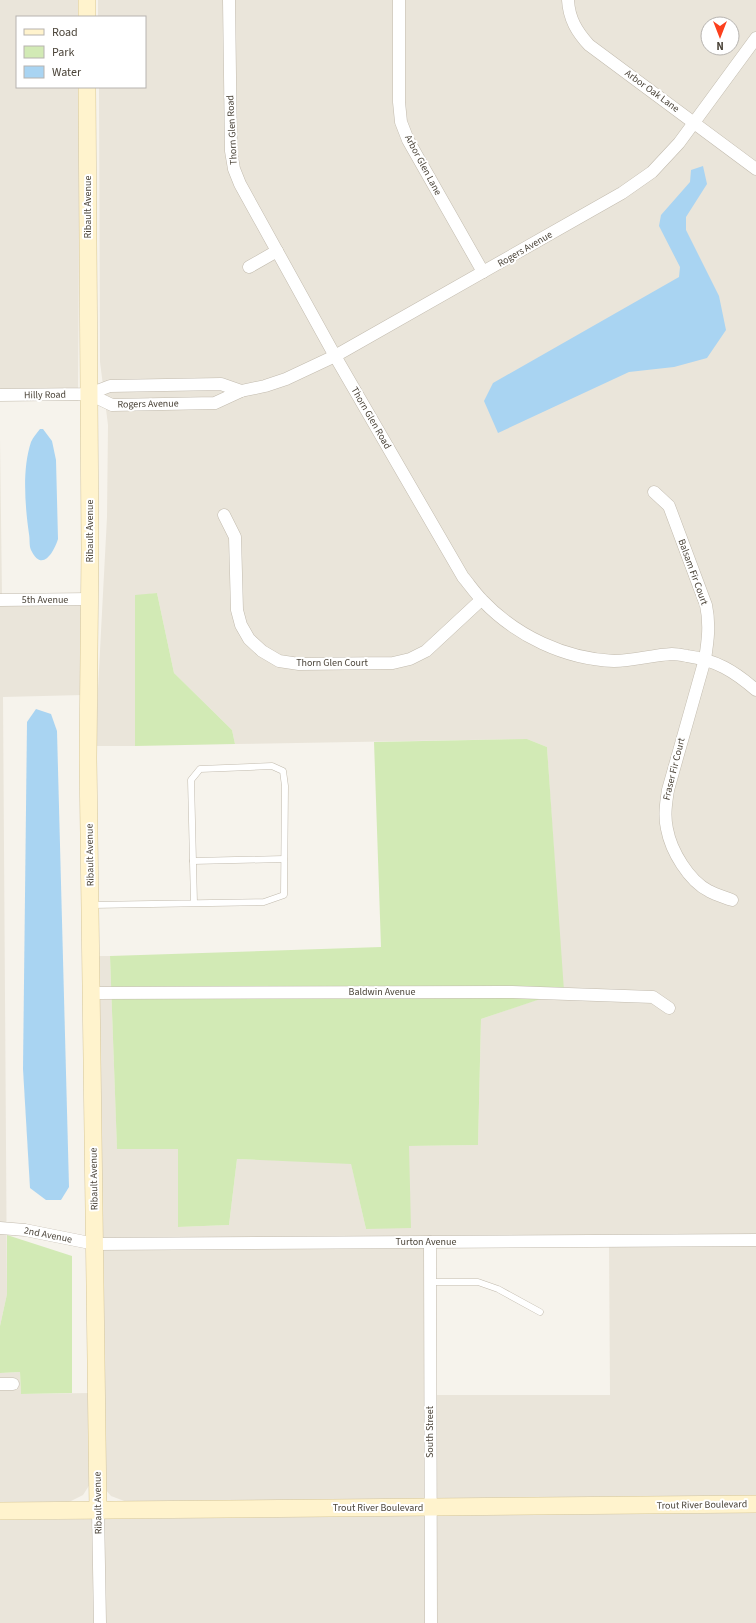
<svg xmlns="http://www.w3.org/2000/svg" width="756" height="1623" viewBox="0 0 756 1623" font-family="'Source Sans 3',sans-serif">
  <rect width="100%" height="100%" fill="#f6f3ec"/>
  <g fill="#eae5da" fill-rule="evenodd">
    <path d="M0 0H81V17H17V87H80L78 401H0Z"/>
    <path d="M98 0H756V1497L127 1502 111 1496 105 1489 97 956H110L117 1148 178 1149V1227L229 1225 237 1159 351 1163 366 1229 409 1146 478 1145 481 1019 563 991 547 747 527 739 235 744 232 730 174 673 157 593 135 596V746H95L107 517 108 425 100 362 99 87H145V17H98ZM708 24H732V48H708ZM609 1246 610 1395H437L436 1247Z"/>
    <path d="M0 438 2 596 82 594 83 695 3 697 7 1294 0 1326Z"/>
    <path d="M20 1372 21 1394 90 1393V1484L83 1495 67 1503H0V1373Z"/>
    <path d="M756 1512V1623H0V1520Z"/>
  </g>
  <g fill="#d2eab5">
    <path d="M157 593 174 673 232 730 235 744 135 746V595Z"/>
    <path d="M527 739 547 747 564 991 481 1019 478 1145 409 1146 411 1228 366 1229 351 1164 237 1159 229 1225 178 1227V1149H117L110 956 381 947 374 742Z"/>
    <path d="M7 1235 72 1256V1393L21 1394 20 1372 0 1373V1326L7 1294Z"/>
  </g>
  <g fill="#a9d4f2">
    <path d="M703 166 707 184 686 217V230L719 296 726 330 707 358 674 367 629 372 498 433 484 401 493 383 679 277 680 267 659 226 661 215 690 182 691 170Z"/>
    <path d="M40 429H43L52 441 56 460 58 539C54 552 42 573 31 550 29 546 30 539 29 534 25 506 22 469 31 442 33 437 37 433 40 429Z"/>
    <path d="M36 709 51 714 57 731 69 1187 61 1200H46L30 1188 23 1069 27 722Z"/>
  </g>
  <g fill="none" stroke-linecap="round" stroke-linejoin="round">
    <defs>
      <g id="lane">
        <path d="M193 861 284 859"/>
        <path d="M92 905 264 902 284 895 285 786 283 771 272 766 200 769 191 780 194 903"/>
        <path d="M430 1282H478L498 1289 540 1312"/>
      </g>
      <g id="street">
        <path d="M229 0 231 151 234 169 240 184 335 356 463 577C469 584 475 593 482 600 516 636 565 659 614 661 634 661 652 655 672 654 676 654 682 655 687 656 716 660 734 671 756 690"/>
        <path d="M399 0V102L401 122 408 140 483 272"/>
        <path d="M568 0C569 19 577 32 589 45L756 169"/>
        <path d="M249 267 277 251"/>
        <path d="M89 394 112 405 215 403 241 391 265 386 286 379 335 356 622 193 652 172 679 143 756 38"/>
        <path d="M0 395 89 394 110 386 221 384 241 391"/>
        <path d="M654 492 669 506 706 605C710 624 708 640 705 659L668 790C666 803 664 816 667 829 671 851 689 881 709 891 716 895 724 897 732 900"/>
        <path d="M224 515 235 537 237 610 241 625 249 639 262 651 279 661 299 664 393 663 410 659 426 651 481 600"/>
        <path d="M0 600 90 599"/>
        <path d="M92 993 512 992 653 997 669 1008"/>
        <path d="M0 1228 25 1230 95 1244 756 1240"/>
        <path d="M430 1242 431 1623"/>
        <path d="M0 1384H13"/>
        <path d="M98 1510 100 1623"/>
      </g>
      <g id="secondary">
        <path d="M87 17V0"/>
        <path d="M87 87 90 549 88 758 98 1510"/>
        <path d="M0 1511 756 1504"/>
      </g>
    </defs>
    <use href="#lane" stroke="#c2bbae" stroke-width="7"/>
    <use href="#street" stroke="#c2bbae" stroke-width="13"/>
    <use href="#secondary" stroke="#d6c79b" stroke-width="18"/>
    <use href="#lane" stroke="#fff" stroke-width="6"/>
    <use href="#street" stroke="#fff" stroke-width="12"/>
    <use href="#secondary" stroke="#fff3cd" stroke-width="17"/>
  </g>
  <g text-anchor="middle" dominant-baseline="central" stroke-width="4" stroke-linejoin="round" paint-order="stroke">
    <g font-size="10" fill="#4b4439" stroke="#fff">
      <text transform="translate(652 91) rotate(36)">Arbor Oak Lane</text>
      <text transform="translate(232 130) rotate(-93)">Thorn Glen Road</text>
      <text transform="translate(423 165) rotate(62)">Arbor Glen Lane</text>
      <text transform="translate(88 207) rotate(-90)">Ribault Avenue</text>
      <text transform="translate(525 249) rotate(-30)">Rogers Avenue</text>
      <text transform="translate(45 395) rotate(-1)">Hilly Road</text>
      <text transform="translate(148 404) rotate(-1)">Rogers Avenue</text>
      <text transform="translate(371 418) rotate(60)">Thorn Glen Road</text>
      <text transform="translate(90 531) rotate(-90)">Ribault Avenue</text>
      <text transform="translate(693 572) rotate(70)">Balsam Fir Court</text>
      <text x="45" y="600">5th Avenue</text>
      <text x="332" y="663">Thorn Glen Court</text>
      <text transform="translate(674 769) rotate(-76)">Fraser Fir Court</text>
      <text transform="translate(90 855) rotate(-91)">Ribault Avenue</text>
      <text x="382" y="992">Baldwin Avenue</text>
      <text transform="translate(94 1179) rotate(-91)">Ribault Avenue</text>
      <text transform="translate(48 1235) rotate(11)">2nd Avenue</text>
      <text x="426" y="1242">Turton Avenue</text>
      <text transform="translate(430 1432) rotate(-90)">South Street</text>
      <text transform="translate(98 1503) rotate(-91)">Ribault Avenue</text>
      <text transform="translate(702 1505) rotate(-1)">Trout River Boulevard</text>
      <text x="378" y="1508">Trout River Boulevard</text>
    </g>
  </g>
  <rect x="16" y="16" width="130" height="72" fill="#ffffff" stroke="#b7b4b0"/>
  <rect x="24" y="29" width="20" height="6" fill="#fff3cd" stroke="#b7b4b0"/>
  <text x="52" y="36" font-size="12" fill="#4b4439">Road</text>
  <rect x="24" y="46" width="20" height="12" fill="#d2eab5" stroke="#b7b4b0"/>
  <text x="52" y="56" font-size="12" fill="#4b4439">Park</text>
  <rect x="24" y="66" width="20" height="12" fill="#a9d4f2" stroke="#b7b4b0"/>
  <text x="52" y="76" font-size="12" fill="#4b4439">Water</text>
  <g transform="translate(720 36) rotate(180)"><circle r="19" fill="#ffffff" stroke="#b7b4b0"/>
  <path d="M0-3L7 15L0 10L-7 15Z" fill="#fc3f1d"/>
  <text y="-6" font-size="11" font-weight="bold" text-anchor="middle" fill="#4b4439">N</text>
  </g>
</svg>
